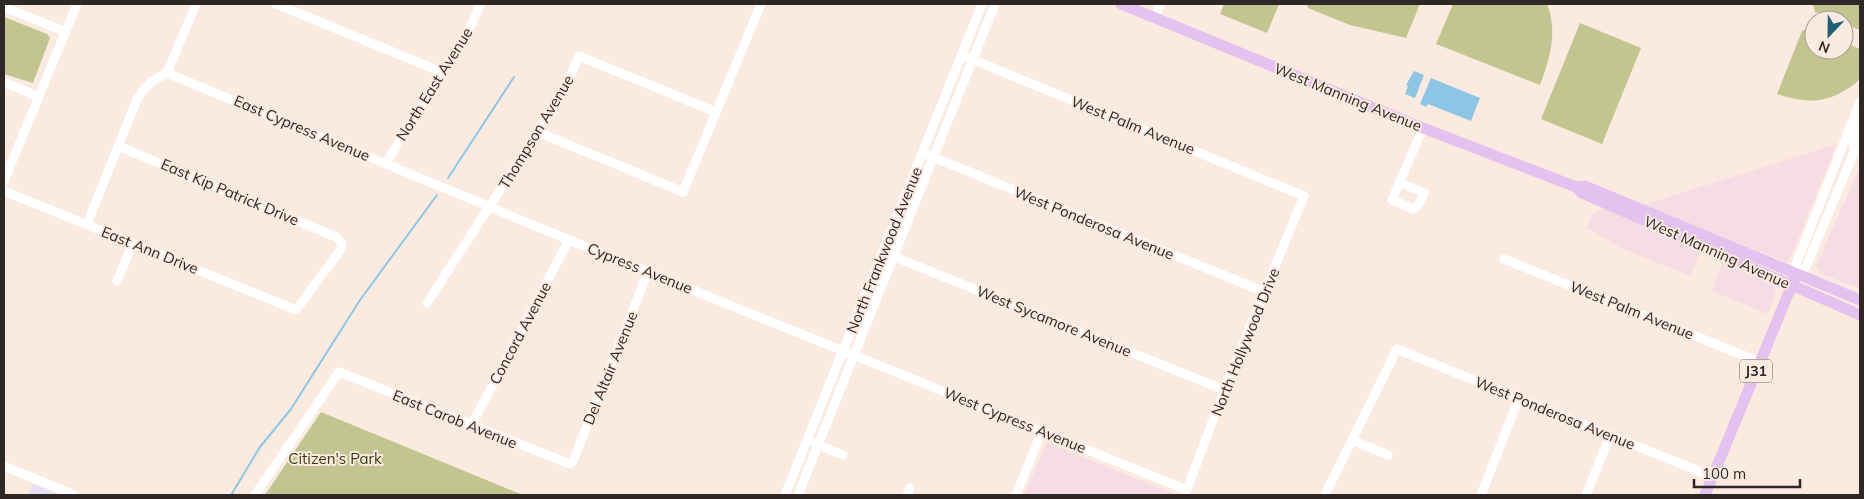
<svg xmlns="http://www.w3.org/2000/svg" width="1864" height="499" viewBox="0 0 1864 499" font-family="Mulish,sans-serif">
  <rect width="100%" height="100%" fill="#fbeae0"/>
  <g fill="#f6dce4">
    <path d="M1837 144 1792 254 1786 262 1643 205Z"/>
    <path d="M1860 167V289L1820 273 1816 266Z"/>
    <path d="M1608 208 1700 252 1691 276 1623 249 1587 228 1593 213Z"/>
    <path d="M1722 263 1774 285 1776 292 1768 314 1712 291Z"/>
    <path d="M1047 443H1048L1177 495H1024Z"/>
  </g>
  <path fill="#e8dff5" d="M33 484 60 495H27Z"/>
  <g fill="#c2c590">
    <path d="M1224 4H1279L1267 33 1220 14Z"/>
    <path d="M1306 4H1420L1406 38 1350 25 1308 8Z"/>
    <path d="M1453 4H1547C1558 32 1550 57 1540 85L1436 44Z"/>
    <path d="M1813 4H1860V30L1844 24V20H1834L1815 12Z"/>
    <path d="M4 17 47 34 50 38 33 83 4 74Z"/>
    <path d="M1580 23 1641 48 1602 144 1541 119Z"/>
    <path d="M1808 28 1814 30V50H1844V42L1860 49C1860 57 1862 68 1860 76 1859 82 1852 86 1847 89 1825 104 1802 103 1777 94L1802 31Z"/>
    <path d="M321 412 496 484 523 495H265Z"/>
  </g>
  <g fill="#8dc6e4">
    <path d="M1414 71 1424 75 1415 98 1405 94 1408 86 1406 85Z"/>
    <path d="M1431 78 1480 98 1471 121 1428 104 1426 107 1420 104Z"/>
  </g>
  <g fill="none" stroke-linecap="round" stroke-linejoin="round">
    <g stroke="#8dc6e4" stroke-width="2">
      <path d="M448 178 514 77"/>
      <path d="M231 495 260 447 291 409 360 300 437 195"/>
    </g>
    <g stroke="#fff" stroke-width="9">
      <path d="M276 4 442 72"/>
      <path d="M4 7 66 32"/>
      <path d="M1155 18 1160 4"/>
      <path d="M167 73 569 240 1187 490 1224 390 1304 196 962 55"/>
      <path d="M4 82 39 97"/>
      <path d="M1860 102 1796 264 1797 274 1806 267 1860 138"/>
      <path d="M538 132 683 192 761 4"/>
      <path d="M1855 151 1852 140 1859 115"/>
      <path d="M928 155 1265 292"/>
      <path d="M386 163 471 26 480 4"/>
      <path d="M4 181 77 4"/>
      <path d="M1399 182 1424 193 1420 203 1413 209 1392 200 1423 128"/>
      <path d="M4 191 296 310 341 249 342 244 336 237 118 146"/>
      <path d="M87 224 138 97 151 82 167 73 196 4"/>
      <path d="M890 255 1224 390"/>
      <path d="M1504 259 1760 362"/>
      <path d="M117 281 133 243"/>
      <path d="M427 303 563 93 579 56 716 112"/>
      <path d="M471 426 569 240"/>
      <path d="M1352 440 1388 455"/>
      <path d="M814 443 843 455"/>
      <path d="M4 466 74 495"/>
      <path d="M255 495 339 372 570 464 573 461 648 272"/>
      <path d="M785 495 982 4"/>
      <path d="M798 495 995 4"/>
      <path d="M907 495 910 488"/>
      <path d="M1016 495 1042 431"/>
      <path d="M1325 495 1397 349 1713 477"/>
      <path d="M1481 495 1519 398"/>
      <path d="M1586 495 1610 436"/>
    </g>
    <g stroke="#e3c2ef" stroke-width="11">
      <path d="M1121 4 1423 128 1576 187 1582 193 1860 315"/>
      <path d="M1576 187 1585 186 1860 300"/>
      <path d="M1705 495 1794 280"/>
    </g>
  </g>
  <g text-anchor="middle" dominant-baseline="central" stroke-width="4" stroke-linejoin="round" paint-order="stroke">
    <rect fill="#fbeae0" stroke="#6c625c" stroke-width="1" x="1740" y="359.5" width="32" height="23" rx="4"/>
    <g font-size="14" font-weight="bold" fill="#2e2724">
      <text x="1756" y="371">J31</text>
    </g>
    <g font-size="15" fill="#2e2724" stroke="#fbeae0">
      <text transform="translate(434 84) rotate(-58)">North East Avenue</text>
      <text transform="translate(1348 97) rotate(22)">West Manning Avenue</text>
      <text transform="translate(1133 125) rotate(22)">West Palm Avenue</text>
      <text transform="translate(302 128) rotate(23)">East Cypress Avenue</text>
      <text transform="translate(536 132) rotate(-59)">Thompson Avenue</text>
      <text transform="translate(230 192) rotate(23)">East Kip Patrick Drive</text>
      <text transform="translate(1094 223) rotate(22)">West Ponderosa Avenue</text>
      <text transform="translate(150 250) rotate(22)">East Ann Drive</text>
      <text transform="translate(884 250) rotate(-68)">North Frankwood Avenue</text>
      <text transform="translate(1717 252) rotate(24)">West Manning Avenue</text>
      <text transform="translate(640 268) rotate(22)">Cypress Avenue</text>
      <text transform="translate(1632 310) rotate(22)">West Palm Avenue</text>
      <text transform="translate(1054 321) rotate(22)">West Sycamore Avenue</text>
      <text transform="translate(520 333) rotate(-62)">Concord Avenue</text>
      <text transform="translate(1245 342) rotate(-68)">North Hollywood Drive</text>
      <text transform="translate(610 368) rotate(-68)">Del Altair Avenue</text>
      <text transform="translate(1555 413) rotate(22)">West Ponderosa Avenue</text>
      <text transform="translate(455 419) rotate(22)">East Carob Avenue</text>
      <text transform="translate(1015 420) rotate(22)">West Cypress Avenue</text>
    </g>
    <g font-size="15" fill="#3c3d13" stroke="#fbeae0">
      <text x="335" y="458">Citizen's Park</text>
    </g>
  </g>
  <rect width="1864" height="499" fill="none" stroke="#2e2724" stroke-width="10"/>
  <g transform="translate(1829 35) rotate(202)"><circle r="24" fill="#fbeae0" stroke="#a99c95"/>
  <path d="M0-4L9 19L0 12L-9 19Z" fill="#1f5e74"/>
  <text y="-8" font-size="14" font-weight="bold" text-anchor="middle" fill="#2e2724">N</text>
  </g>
  <path d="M1694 479v8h106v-8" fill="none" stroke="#2e2724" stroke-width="2.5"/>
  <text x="1702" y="479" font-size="15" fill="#2e2724" stroke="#fbeae0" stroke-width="4" paint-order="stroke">100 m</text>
</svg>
